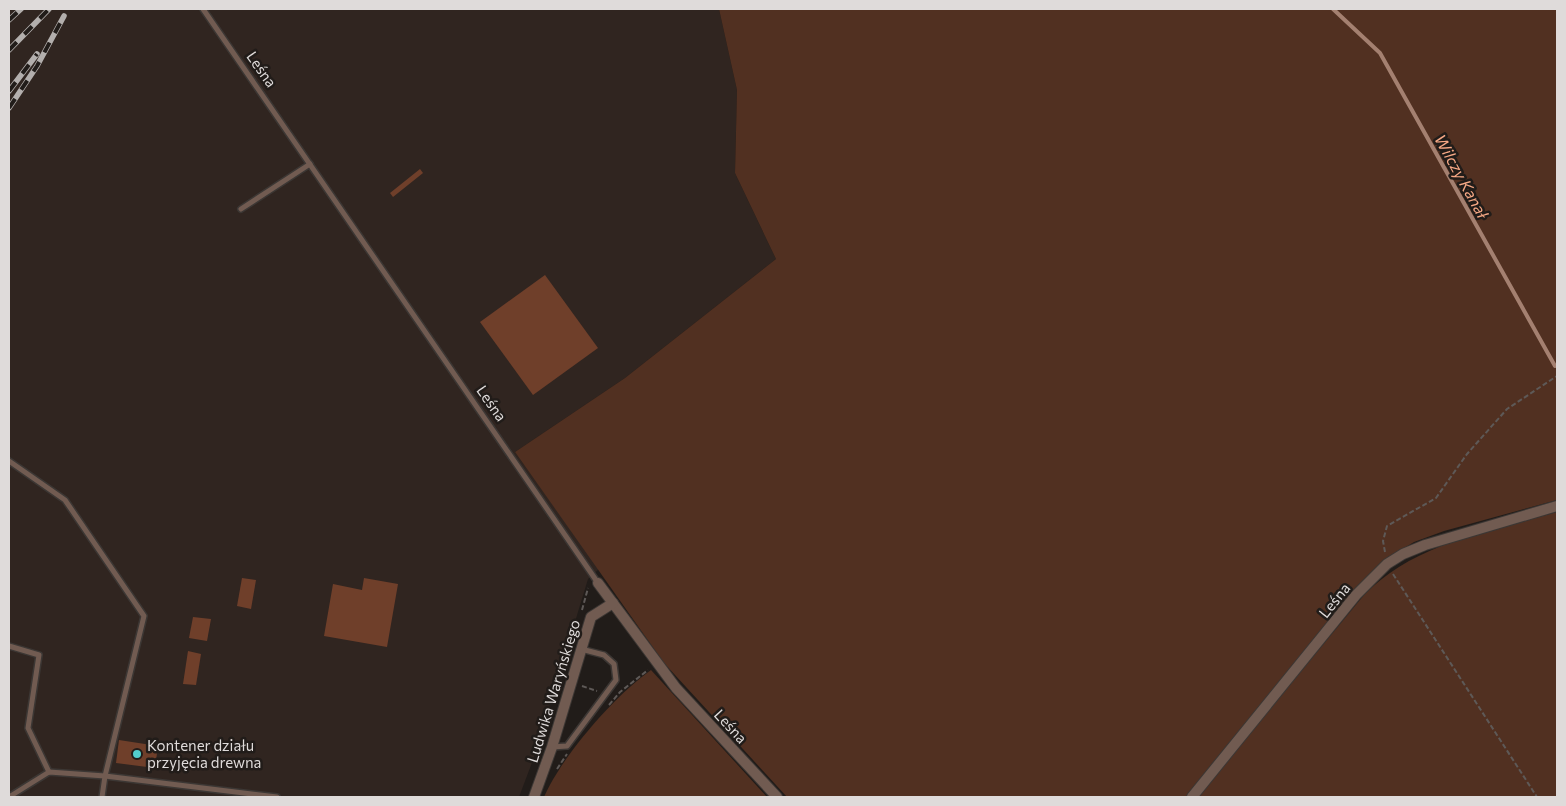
<svg xmlns="http://www.w3.org/2000/svg" width="1566" height="806" viewBox="0 0 1566 806" font-family="Commissioner,sans-serif">
  <rect width="100%" height="100%" fill="#211c19"/>
  <path fill="#302520" d="M9 9H719L737 90 735 173 776 259 625 378 515 452 599 569 588 579 533 760 519 797H9Z"/>
  <g fill="#513021">
    <path d="M719 9H1557V500L1444 531 1414 542 1393 555 1187 797H787L664 663 515 452 625 378 776 259 735 173 737 90Z"/>
    <path d="M1557 512V797H1197L1364 595C1415 543 1490 531 1557 512Z"/>
    <path d="M651 670 767 797H544C562 756 614 696 651 670Z"/>
  </g>
  <g fill="none" stroke-linecap="round" stroke-linejoin="round">
    <path stroke="#a48070" stroke-width="4" d="M1333 9 1380 53 1555 366"/>
  </g>
  <g fill="#6f3f2a">
    <path d="M420 169 423 173 393 197 390 193Z"/>
    <path d="M545 275 598 348 533 395 480 322Z"/>
    <path d="M242 578 256 580 251 609 237 606Z"/>
    <path d="M364 578 398 584 387 647 324 636 333 584 362 590Z"/>
    <path d="M193 617 211 619 207 641 189 638Z"/>
    <path d="M188 651 201 654 196 685 183 684Z"/>
    <path d="M119 740 158 746 155 768 116 763Z"/>
  </g>
  <g fill="none" stroke-linecap="round" stroke-linejoin="round">
    <defs>
      <g id="service">
        <path d="M203 9 598 583"/>
        <path d="M241 209 310 164"/>
        <path d="M9 461 65 500 144 616 105 776 102 797"/>
        <path d="M9 646 39 655 28 728 49 772"/>
        <path d="M552 747 567 746 616 680 614 664 604 655 581 649"/>
        <path d="M9 797 49 772 105 776 277 797"/>
      </g>
      <g id="minor">
        <path d="M598 583 676 688 777 797"/>
        <path d="M534 797 552 747 591 617 613 603"/>
        <path d="M1192 797 1356 595 1387 564 1403 554 1425 545 1557 506"/>
      </g>
    </defs>
    <use href="#service" stroke="#3c3734" stroke-width="8"/>
    <use href="#minor" stroke="#3c3734" stroke-width="12"/>
    <g stroke="#5e5957" stroke-width="2" stroke-dasharray="5 2.5" stroke-linecap="butt">
      <path d="M1385 552 1383 541 1387 526 1436 498 1467 454 1507 409 1557 376"/>
      <path d="M1393 574 1537 797"/>
      <path d="M582 610 588 588"/>
      <path d="M582 686 597 691"/>
      <path d="M609 705 620 692 648 670"/>
      <path d="M557 769 567 754"/>
    </g>
    <use href="#service" stroke="#715b51" stroke-width="5"/>
    <use href="#minor" stroke="#715b51" stroke-width="10"/>
    <defs>
      <g id="rail">
        <path d="M9 20 21 9"/>
        <path d="M9 50 49 9"/>
        <path d="M9 91 37 54"/>
        <path d="M9 108 37 66 64 16"/>
      </g>
    </defs>
    <use href="#rail" stroke="#b3afad" stroke-width="5.5"/>
    <use href="#rail" stroke="#211c19" stroke-width="4" stroke-dasharray="11" stroke-linecap="butt"/>
  </g>
  <circle fill="#52cdcc" stroke="#211c19" stroke-width="2" cx="137" cy="754" r="5"/>
  <g text-anchor="middle" dominant-baseline="central" stroke-width="5" stroke-linejoin="round" paint-order="stroke">
    <g font-size="15" fill="#dfdbda" stroke="#211c19">
      <text transform="translate(262 69) rotate(55)">Leśna</text>
      <text transform="translate(492 403) rotate(55)">Leśna</text>
      <text transform="translate(1334 600) rotate(-51)">Leśna</text>
      <text transform="translate(553 691) rotate(-73)">Ludwika Waryńskiego</text>
      <text transform="translate(731 726) rotate(47)">Leśna</text>
    </g>
    <g font-size="15" fill="#dfdbda" stroke="#211c19" text-anchor="start">
      <text x="147" y="745">Kontener działu<tspan x="147" dy="17">przyjęcia drewna</tspan></text>
    </g>
    <g font-size="16" font-style="italic" fill="#f7a986" stroke="#211c19">
      <text transform="translate(1462 176) rotate(61)">Wilczy Kanał</text>
    </g>
  </g>
  <rect width="1566" height="806" fill="none" stroke="#dfdbda" stroke-width="20"/>
</svg>
